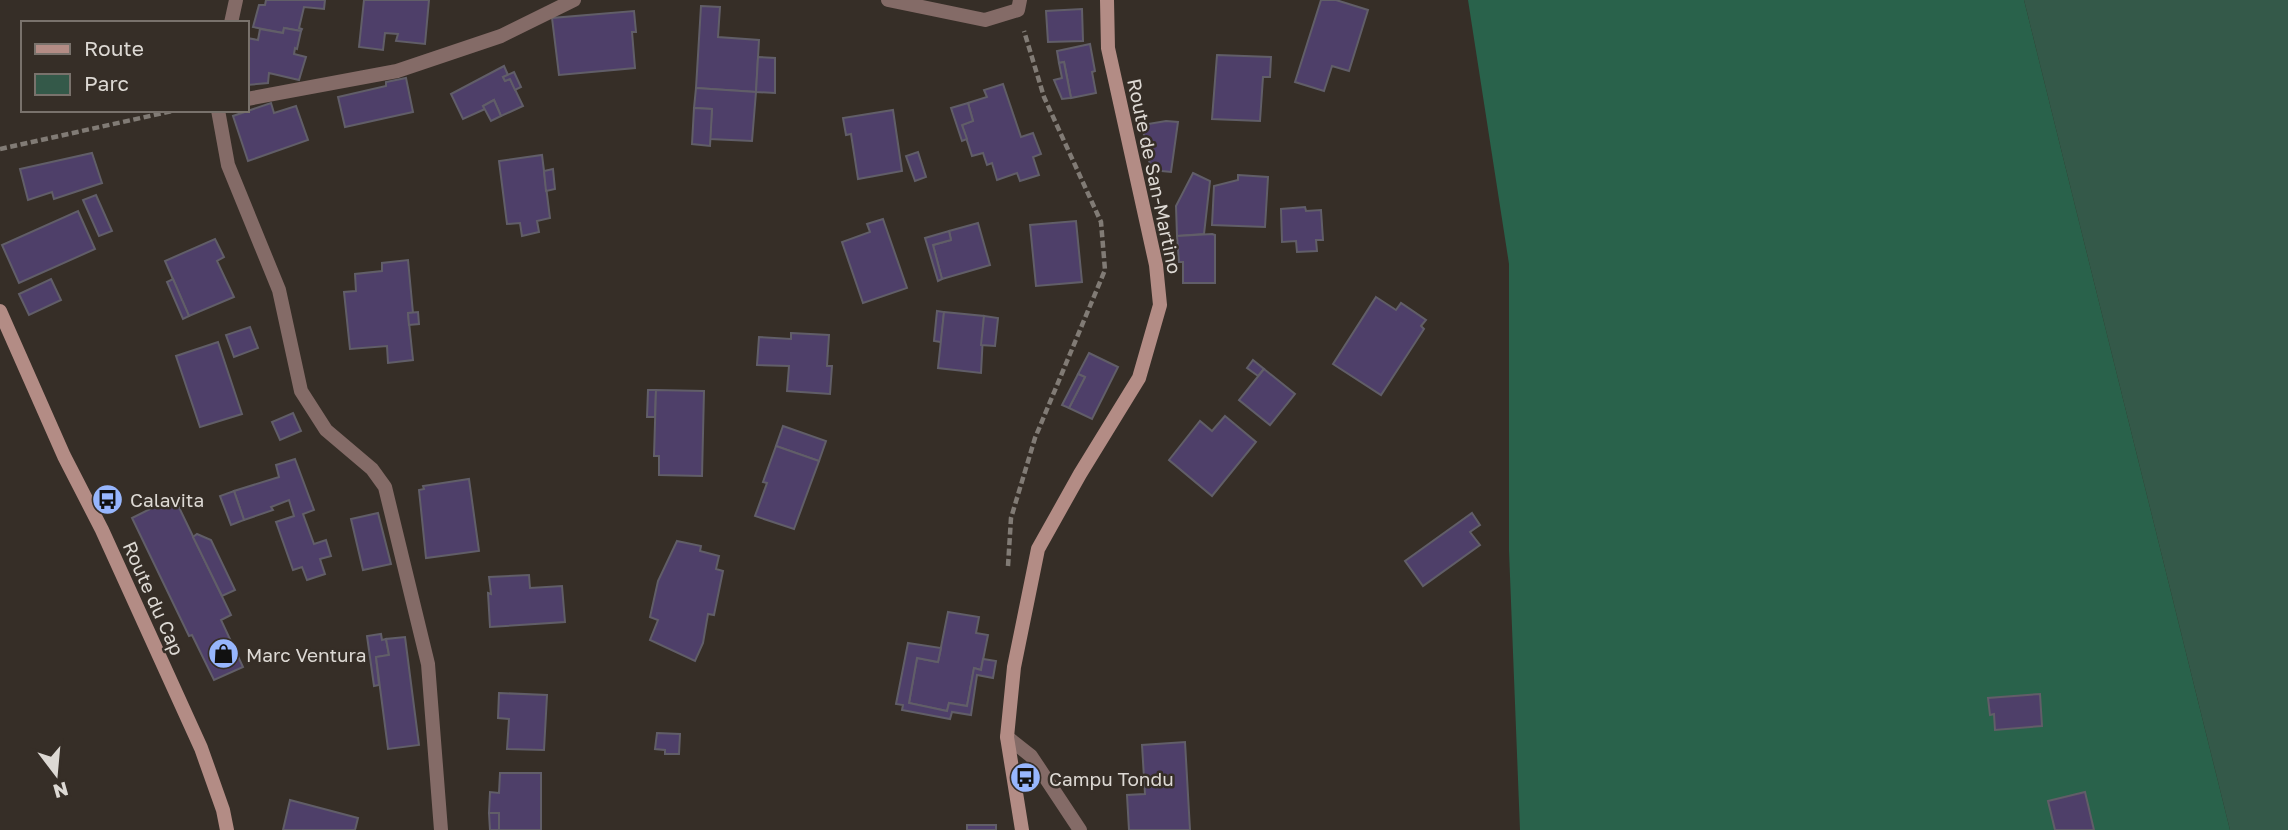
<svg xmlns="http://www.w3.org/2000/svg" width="2288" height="830" viewBox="0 0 2288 830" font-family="'Golos Text',sans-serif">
  <rect width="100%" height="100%" fill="#362e27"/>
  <path fill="#345949" d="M2024 0H2288V830H2230Z"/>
  <path fill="#29624b" d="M1468 0H2024L2230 830H1520L1509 551V264Z"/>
  <g fill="#4e3f69" stroke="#615e68" stroke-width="2">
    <path d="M266 0H325L324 9 304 7 299 28 302 29 301 31 284 28 283 33 253 27 259 5H265Z"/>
    <path d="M364 0H429L425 44 396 41 398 34 385 33 383 50 359 47Z"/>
    <path d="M1321 0H1336L1368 10 1349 71 1332 66 1324 91 1295 82Z"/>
    <path d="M701 6 720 7 718 37 759 40 756 92 696 88Z"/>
    <path d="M1082 9 1083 41 1048 42 1046 11Z"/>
    <path d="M634 11 636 32H632L635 68 559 75 552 18Z"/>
    <path d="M284 28 301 31 297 49 295 48 294 54 306 57 299 80 269 73 268 83 247 85V38L258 40 260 29 283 33Z"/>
    <path d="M1090 44 1095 71 1092 72 1096 93 1071 98 1064 62 1059 63 1057 51Z"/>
    <path d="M1217 55 1271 57 1270 77H1263L1260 121 1212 119Z"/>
    <path d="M758 57 775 58V93L756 92Z"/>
    <path d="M1064 62 1071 98 1062 99 1054 80 1062 78 1059 63Z"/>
    <path d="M504 66 508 75 503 77 505 81 510 79 523 106 501 116 494 100 483 106 485 109 463 119 451 94Z"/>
    <path d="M514 72 521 87 515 90 510 79 505 81 503 77Z"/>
    <path d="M406 78 413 112 345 127 338 97 386 86V82Z"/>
    <path d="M1003 84 1021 137 1033 133 1041 154 1033 157 1039 175 1020 181 1017 173 997 180 992 163 987 165 983 153 972 156 962 125 973 121 968 103 987 97 984 90Z"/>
    <path d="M696 88 756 92 752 141 710 139 712 109 694 108Z"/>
    <path d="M494 100 501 116 491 121 483 106Z"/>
    <path d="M271 103 274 113 296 106 308 140 248 161 233 116Z"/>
    <path d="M968 103 973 121 962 125 967 139 962 141 951 108Z"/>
    <path d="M694 108 712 109 710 146 692 144Z"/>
    <path d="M893 110 902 171 858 179 851 134 846 135 843 118Z"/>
    <path d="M1166 121 1178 122 1171 172 1151 170 1142 125Z"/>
    <path d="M918 152 926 177 915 181 906 156Z"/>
    <path d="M92 153 102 183 54 199 52 192 28 200 20 169Z"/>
    <path d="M542 155 550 218 537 221 539 232 522 236 520 223 507 224 499 161Z"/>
    <path d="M553 169 555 189 546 191 544 171Z"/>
    <path d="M1193 173 1210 181 1204 234 1177 236 1176 206Z"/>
    <path d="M1238 175 1268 177 1265 227 1212 225 1214 186 1238 180Z"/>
    <path d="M96 195 112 231 99 236 83 200Z"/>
    <path d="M1305 207 1306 211 1321 210 1323 240H1316L1317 251 1297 252 1296 241 1282 242 1281 209Z"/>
    <path d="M78 211 95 249 19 283 2 245Z"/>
    <path d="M883 219 907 288 863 303 842 242 870 232 867 224Z"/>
    <path d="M1076 221 1082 282 1036 286 1030 225Z"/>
    <path d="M978 223 990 265 942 279 933 245 951 240 949 231Z"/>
    <path d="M949 231 951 240 933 245 942 279 938 281 925 238Z"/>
    <path d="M1212 234 1215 235V283H1183V262H1179L1177 236Z"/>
    <path d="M215 239 224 257 217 261 234 297 189 316 165 261Z"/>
    <path d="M408 260 413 313H408L413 360 388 363 387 346 350 349 344 292 356 291 355 274 382 271V263Z"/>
    <path d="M51 279 61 300 29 315 19 294Z"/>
    <path d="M173 279 189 316 183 319 167 282Z"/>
    <path d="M1376 297 1396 310 1401 303 1426 320 1421 326 1424 329 1381 395 1333 364Z"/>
    <path d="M937 311 944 312 941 342 934 341Z"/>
    <path d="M418 312 419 324 409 325 408 313Z"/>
    <path d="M944 312 984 316 981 373 938 368Z"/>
    <path d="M984 316 998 318 995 346 981 345Z"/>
    <path d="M250 327 258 348 234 357 226 335Z"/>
    <path d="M791 333 829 335 827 366H832L830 394 787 391 789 366 757 365 759 337 791 339Z"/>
    <path d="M218 342 242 414 200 427 176 356Z"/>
    <path d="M1089 353 1118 367 1092 419 1069 408 1085 377 1078 374Z"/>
    <path d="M1253 360 1264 369 1258 376 1247 368Z"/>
    <path d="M1264 369 1295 394 1270 425 1239 400Z"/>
    <path d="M1078 374 1085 377 1069 408 1062 405Z"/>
    <path d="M648 390H656L655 417H647Z"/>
    <path d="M656 390 704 391 702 476 659 475V456H654Z"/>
    <path d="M293 413 301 431 280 440 272 422Z"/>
    <path d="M1225 416 1256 442 1212 496 1169 460 1200 421 1212 431Z"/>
    <path d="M783 426 826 441 819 461 776 446Z"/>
    <path d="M776 446 819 461 794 529 755 516 767 483 763 482Z"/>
    <path d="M295 459 314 510 303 514 314 544 326 540 331 556 320 559 325 574 307 580 302 567 293 570 276 522 294 516 289 500 271 507 273 510 244 520 234 491 279 477 276 465Z"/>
    <path d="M469 479 479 551 426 558 419 490 424 489 423 486Z"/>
    <path d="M234 491 244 520 231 525 220 496Z"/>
    <path d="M174 497 231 615 221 620 243 667 214 680 192 635 189 636 132 518Z"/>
    <path d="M378 513 391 564 363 570 351 519Z"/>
    <path d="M1472 513 1480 525 1470 532 1480 545 1423 586 1405 561Z"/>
    <path d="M197 534 211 540 235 590 222 596 193 537Z"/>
    <path d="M677 541 701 546 700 551 719 556 716 569 723 571 714 615 708 614 703 643 695 661 650 640 658 620 650 617 658 581Z"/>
    <path d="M529 575 530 588 562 586 565 622 490 627 488 593 491 594 489 577Z"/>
    <path d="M948 612 979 617 976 633 988 635 981 670 974 668 967 706 949 703 947 711 909 703 917 658 938 662Z"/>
    <path d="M381 634 382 640 386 639 389 655 376 657 379 685 374 686 367 636Z"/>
    <path d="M405 637 419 745 388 749 376 657 389 655 386 639Z"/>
    <path d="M908 643 941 648 938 662 917 658 909 703 947 711 949 703 967 706 974 668 981 670 983 659 996 661 993 678 977 675 971 715 952 712 950 719 902 710 903 705 896 704Z"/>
    <path d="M499 693 547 695 544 750 507 749 509 719 498 718Z"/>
    <path d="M2040 694 2042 726 1995 730 1994 714 1990 715 1988 698Z"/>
    <path d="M657 733 680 734 679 754H665V750L655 749Z"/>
    <path d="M1185 742 1190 830H1129L1127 795 1145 794 1142 745Z"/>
    <path d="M500 773H541V830H499V813H489L490 792 499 793Z"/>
    <path d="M2085 792 2094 830H2055L2048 801Z"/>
    <path d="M290 800 358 818 355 830H283Z"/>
    <path d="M489 813H499V830H490Z"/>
    <rect x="967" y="825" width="29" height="5"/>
  </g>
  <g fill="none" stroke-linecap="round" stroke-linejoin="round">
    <g stroke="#817b75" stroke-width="4.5" stroke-dasharray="7 3.5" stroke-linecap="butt">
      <path d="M0 149 177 110"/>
      <path d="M1008 566 1011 518 1035 438 1105 270 1101 222 1044 97 1024 31"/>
    </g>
    <path stroke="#846b67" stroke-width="14" d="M231 23 236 0"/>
    <g stroke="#846b67" stroke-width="14">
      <path d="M888 0 985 20 1018 10 1020 0"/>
      <path d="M247 99 397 71 501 36 574 0"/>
      <path d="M218 110 228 165 279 290 301 391 326 430 372 469 385 487 428 664 441 830"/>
      <path d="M1007 737 1031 756 1080 830"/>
    </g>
    <g stroke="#b38c85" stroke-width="14">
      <path d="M0 311 64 456 102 530 201 748 223 810 227 830"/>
      <path d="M1022 830 1007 737 1014 667 1038 549 1080 474 1139 378 1160 305 1156 265 1108 48 1107 0"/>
    </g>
  </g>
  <defs>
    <symbol id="bus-disc" viewBox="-11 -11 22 22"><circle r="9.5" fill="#97b6fd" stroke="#362e27"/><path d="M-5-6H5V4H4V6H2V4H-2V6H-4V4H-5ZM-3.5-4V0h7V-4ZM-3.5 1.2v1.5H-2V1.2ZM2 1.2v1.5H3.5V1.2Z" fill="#111"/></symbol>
    <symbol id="shop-disc" viewBox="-11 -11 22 22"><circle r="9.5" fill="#97b6fd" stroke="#362e27"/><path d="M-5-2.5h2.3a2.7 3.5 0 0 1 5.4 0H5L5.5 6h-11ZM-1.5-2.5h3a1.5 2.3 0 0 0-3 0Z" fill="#111"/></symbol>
  </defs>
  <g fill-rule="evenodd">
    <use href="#bus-disc" x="90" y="482" width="35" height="35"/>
    <use href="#shop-disc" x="206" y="636" width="35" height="35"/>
    <use href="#bus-disc" x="1008" y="760" width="35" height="35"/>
  </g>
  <g text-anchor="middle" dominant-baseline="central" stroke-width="5" stroke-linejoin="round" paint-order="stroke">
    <g font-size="19" fill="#ddd9d4" stroke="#362e27">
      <text transform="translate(1155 176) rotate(78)">Route de San-Martino</text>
      <text transform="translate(154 598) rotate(66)">Route du Cap</text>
    </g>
    <g font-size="19" fill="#ddd9d4" stroke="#362e27" text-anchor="start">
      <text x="130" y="499">Calavita</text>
      <text x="246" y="654">Marc Ventura</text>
      <text x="1049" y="778">Campu Tondu</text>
    </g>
  </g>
  <rect x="21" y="21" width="228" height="91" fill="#362e27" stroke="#79726c" stroke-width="2"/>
  <rect x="35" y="44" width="35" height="10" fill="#b38c85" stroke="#79726c" stroke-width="2"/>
  <text x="84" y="56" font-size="21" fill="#ddd9d4">Route</text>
  <rect x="35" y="74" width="35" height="21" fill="#345949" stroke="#79726c" stroke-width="2"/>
  <text x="84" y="91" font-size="21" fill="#ddd9d4">Parc</text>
  <g transform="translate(56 774) rotate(164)" stroke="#362e27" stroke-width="5" paint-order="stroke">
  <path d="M0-5L12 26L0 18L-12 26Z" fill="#ddd9d4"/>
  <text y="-10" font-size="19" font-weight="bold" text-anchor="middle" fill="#ddd9d4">N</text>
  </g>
</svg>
